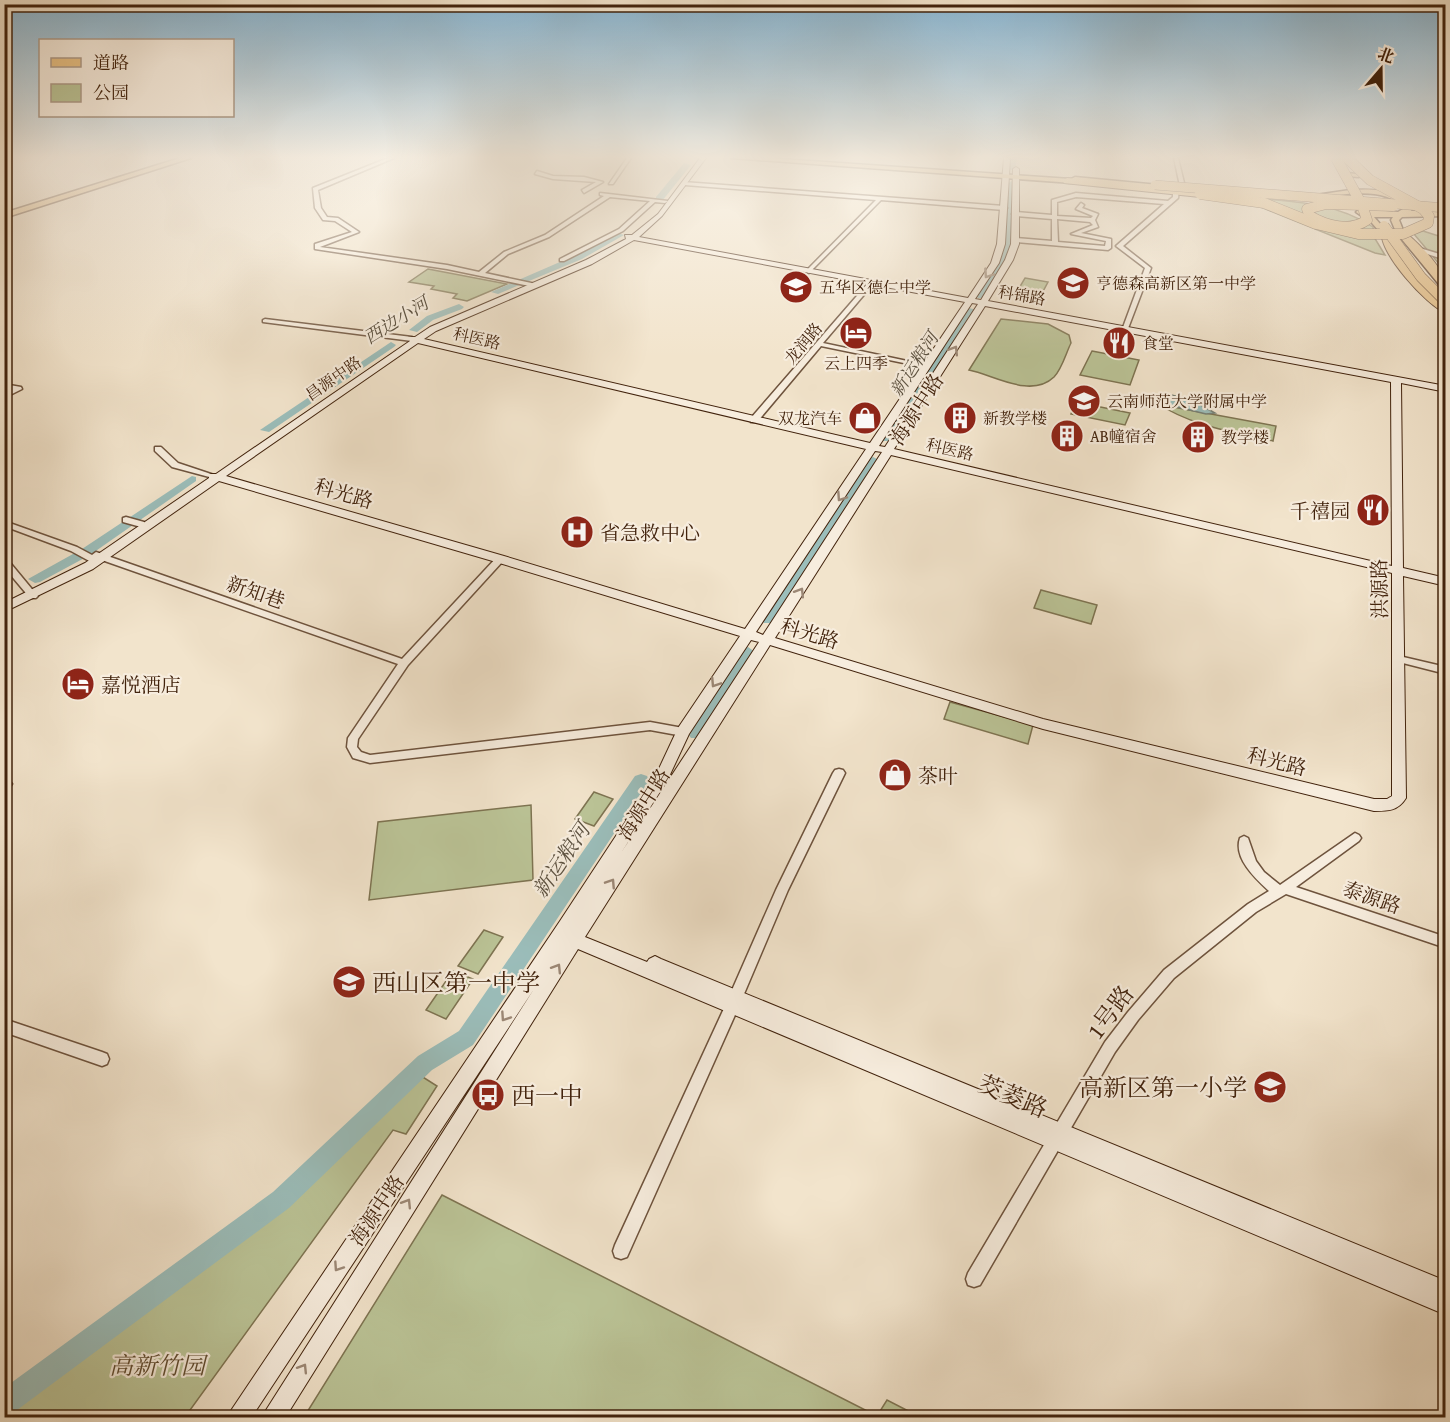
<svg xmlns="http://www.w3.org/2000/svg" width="1450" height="1422" viewBox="0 0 1450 1422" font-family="'Gentium Book Plus','Noto Serif SC',serif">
  <rect width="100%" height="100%" fill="#f2e4cc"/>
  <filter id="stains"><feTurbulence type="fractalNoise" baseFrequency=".00333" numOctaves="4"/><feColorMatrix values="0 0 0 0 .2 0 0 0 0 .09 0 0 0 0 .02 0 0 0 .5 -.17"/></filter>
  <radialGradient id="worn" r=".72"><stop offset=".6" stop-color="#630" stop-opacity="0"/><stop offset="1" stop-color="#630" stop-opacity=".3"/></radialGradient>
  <g fill="#bbc497" stroke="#7e7452" stroke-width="1.5">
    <path d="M1249 198C1292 201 1336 202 1373 227L1374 237 1385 255 1375 253 1250 203Z"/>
    <path d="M1423 231 1445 238 1441 246 1445 251V271L1414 234Z"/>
    <path d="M428 269 507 284 467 301 453 298 457 294 431 289 434 286 409 282Z"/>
    <path d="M1025 278 1048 282 1039 299 1015 295Z"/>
    <path d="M1001 319 1048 324 1069 335 1071 343C1066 353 1062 369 1054 377 1031 399 994 375 969 370Z"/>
    <path d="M1092 351 1139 360 1130 385 1080 375Z"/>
    <path d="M1158 400 1173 407 1276 426 1273 441C1233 432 1191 426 1157 403Z"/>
    <path d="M1076 402 1130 413 1125 425 1071 414Z"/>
    <path d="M1041 590 1097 605 1091 624 1034 608Z"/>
    <path d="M950 702 1033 725 1028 744 944 719Z"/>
    <path d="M594 792 613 799 594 826 575 819Z"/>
    <path d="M531 805 533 880 369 900 378 822Z"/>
    <path d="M484 930 503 937 478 974 458 966Z"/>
    <path d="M453 971 473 979 446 1019 426 1010Z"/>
    <path d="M418 1074 437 1086 406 1134 393 1130 185 1417H5L290 1196Z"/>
    <path d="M442 1195 877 1416 887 1400 920 1417H304Z"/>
  </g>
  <path fill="#9bbebb" stroke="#778075" stroke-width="1.5" d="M1163 393 1192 400 1215 413 1206 414 1161 403 1158 396Z"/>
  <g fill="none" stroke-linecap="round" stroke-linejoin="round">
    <g fill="#9bbebb" fill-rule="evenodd">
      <path d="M1009 158H1017L1015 171 1008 169Z"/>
      <path d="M684 163 691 165 662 201H656V197Z"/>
      <path d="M1012 181 1016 183 1011 251 984 298H978L976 296 1003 251 1008 183Z"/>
      <path d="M617 233 624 235 582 259 498 294 491 292 576 255Z"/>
      <path d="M459 304 464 307 462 309 433 320 417 332 409 330 427 316Z"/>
      <path d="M969 308 977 310 891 441H883L881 439Z"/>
      <path d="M391 342 396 345 394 347 269 432 260 430Z"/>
      <path d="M873 457 879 460 774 623H764L762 620 764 617 867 460Z"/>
      <path d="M192 476 196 477V481L90 555 40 582 35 583 28 579 82 549Z"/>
      <path d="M748 647 755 652 701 738H691L688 734 691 730 743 649Z"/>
      <path d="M641 774 647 776 649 780 647 784 473 1045 432 1070 289 1208 13 1413 4 1416V1388L273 1192 418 1056 459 1031 635 776Z"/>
    </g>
    <defs>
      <g id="street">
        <path d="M388 158H394L318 190 321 208 327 217 338 218 359 232 320 247 447 265 479 272 504 252 545 235 604 196 600 195V193L668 201 665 203 655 202 623 231 564 261H560V259L619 229 650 201 610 197 549 237 508 254 485 273 536 284 537 285 534 287 447 269 315 249V244L352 232 335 221 323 220 315 208 313 188Z"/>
        <path d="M627 158H631L613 184H609Z"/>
        <path d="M1174 158H1178L1185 187 1180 186Z"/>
        <path d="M537 171 553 176 584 177 603 182 584 193 582 190 596 182 553 179 535 174Z"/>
        <path d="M683 182 1004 206 1007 208 1004 210 881 200 809 273 806 271 807 270 876 200 685 185Z"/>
        <path d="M1176 188 1179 190 1178 198 1123 246 1151 268 1127 331 1122 330 1145 268 1116 246 1164 204 1076 197 1057 202V216L1091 218 1093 216 1076 209 1081 203 1084 205 1082 208 1098 214 1095 220 1098 227 1081 233 1111 239V248L1108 250 1015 242 1012 240 1015 238 1052 241V219L1015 216 1012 214 1015 212 1052 215V200L1076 193 1168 201 1173 197V190ZM1057 219 1090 222 1093 225 1071 234 1106 241 1105 246 1058 242Z"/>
        <path d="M1423 249 1446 256V260L1421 252 1420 251Z"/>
        <path d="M869 282 874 283 823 343 926 365 928 366V368L821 346 757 422H751V418Z"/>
        <path d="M265 319 412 337 415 339 412 341 263 322V320Z"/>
        <path d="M4 384 21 387 22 389 4 398V393L11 390 4 388Z"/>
        <path d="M155 447H161L178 463 217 476 213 478 172 467 155 451Z"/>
        <path d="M126 517 144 522 145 524 141 527 123 522V518Z"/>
        <path d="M4 521 77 547 92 555 96 552 99 553 402 659 497 557H503L504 559 503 561 408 665 358 739 357 747 361 752 370 755 650 722 683 728 687 729 688 732 687 735 683 736 650 730 370 763 353 758 347 747 348 738 398 664 99 559V563H93L71 551 4 526Z"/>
        <path d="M4 558 7 559 36 594 38 596 36 598H30L4 567Z"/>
        <path d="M1399 656 1446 667V674L1395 661 1394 659 1395 657Z"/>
        <path d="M839 769 843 770 845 773 788 890 741 1001 737 1003 739 1006 627 1257 621 1259 615 1257 613 1251 615 1245 727 1002 731 1000 729 997 776 890 833 773 835 770Z"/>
        <path d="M4 778 8 779 12 784 10 787 4 788Z"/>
        <path d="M1355 833 1359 835 1361 838 1359 841 1296 887 1446 937V948L1286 894 1256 912 1174 978 1138 1020 1115 1052 980 1285 974 1287 968 1285 966 1279 968 1273 1105 1042 1128 1012 1164 970 1248 904 1269 891C1256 879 1233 858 1240 838L1244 836 1248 838 1256 861 1264 872 1280 885Z"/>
        <path d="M4 1019 102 1052 107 1054 109 1059 107 1064 102 1066 4 1032Z"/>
      </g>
      <path id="secondary" d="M700 158H706L662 216 639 237 968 298 991 263 997 244 1004 158H1010L1005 244 999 263 975 299 981 300 1005 260 1011 244 1013 169 1016 167 1019 169V244L1013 260 988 301 1446 386V392L1401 383 1403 568 1446 578V586L1403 576 1406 798C1398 811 1388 811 1374 811L1043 729 770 645 585 937 647 962 649 959 655 956 661 959 1446 1281V1315L578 949 285 1418H261L534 989 251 1418H226L560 921 656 775 678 728 740 636 496 562 219 481 93 569 4 612V603L85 563 209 478V474H216L410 341 409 337H415L430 327 586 260 626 239 625 235H632L658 214ZM634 240 965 302 870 443 424 339 436 331 592 264ZM972 303 978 304 885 447 879 446ZM985 306 1391 382 1392 566 894 449ZM418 343 866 449 745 629 504 556 226 476ZM875 451 882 452 763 635 756 632ZM891 455 1392 573V796L1387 799H1374L1043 719 775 638ZM751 640 759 642 621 853 667 781 689 734Z"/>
      <g id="primary">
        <path d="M180 158H191L4 218V213Z"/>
        <path d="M731 158H767L1071 179 1075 177 1159 185 1155 187 1090 183 1086 184Z"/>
        <path d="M1341 172 1363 175 1359 177 1344 176Z"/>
        <path d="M1350 190C1374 189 1397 188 1412 209L1411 211 1446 210V216L1402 217 1399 220 1403 230 1446 283V293L1396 232 1391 220 1393 217H1374L1396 242 1391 245 1372 223 1356 212 1360 209 1398 212 1403 209C1386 184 1339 196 1313 198L1309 196Z"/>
      </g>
      <g id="highway">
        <path d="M1067 178 1200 191 1205 194 1200 197 1064 183 1063 181Z"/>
        <path d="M1382 231H1388L1404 262 1446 304V313C1427 306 1377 251 1382 231Z"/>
        <path d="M1399 232H1405C1420 245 1446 269 1446 289L1399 236Z"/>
      </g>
    </defs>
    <use href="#street" stroke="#6e533d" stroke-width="3"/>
    <use href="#secondary" stroke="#42230d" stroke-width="2"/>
    <use href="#primary" stroke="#42230d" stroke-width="3"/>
    <use href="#highway" stroke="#42230d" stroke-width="2"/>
    <use href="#street" fill="#f7edde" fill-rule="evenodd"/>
    <use href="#secondary" fill="#f7edde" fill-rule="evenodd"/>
    <use href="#primary" fill="#e9c286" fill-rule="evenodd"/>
    <use href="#highway" fill="#e9c286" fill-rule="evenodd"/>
    <defs>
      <path id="primary-bridge" d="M1155 185 1446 208"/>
      <g id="highway-bridge-far1">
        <path d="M1336 158 1362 205"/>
        <path d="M1200 194 1264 203 1316 224 1358 234H1403L1428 223 1429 216 1423 209 1370 180 1347 158"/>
        <path d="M1326 204 1362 205 1367 220C1350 232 1327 226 1310 216L1307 209Z"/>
        <path d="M1362 205 1393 206"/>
        <path d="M1384 226 1421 277 1444 300"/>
      </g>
      <path id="highway-bridge" d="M1443 299 1446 302"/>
    </defs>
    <use href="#primary-bridge" stroke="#42230d" stroke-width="10" stroke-linecap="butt"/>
    <use href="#highway-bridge-far1" stroke="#42230d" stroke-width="11" stroke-linecap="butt"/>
    <use href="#highway-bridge" stroke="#42230d" stroke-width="14" stroke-linecap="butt"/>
    <use href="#primary-bridge" stroke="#e9c286" stroke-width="9"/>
    <use href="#highway-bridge-far1" stroke="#e9c286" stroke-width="10"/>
    <use href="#highway-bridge" stroke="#e9c286" stroke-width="12"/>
  </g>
  <defs><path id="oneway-chevron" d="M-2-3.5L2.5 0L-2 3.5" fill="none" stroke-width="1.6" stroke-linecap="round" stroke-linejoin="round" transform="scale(1.5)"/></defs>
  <g stroke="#9c8876">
    <use href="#oneway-chevron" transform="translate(988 274) rotate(124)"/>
    <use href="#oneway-chevron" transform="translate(954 350) rotate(-58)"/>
    <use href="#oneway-chevron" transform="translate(841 497) rotate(124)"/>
    <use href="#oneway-chevron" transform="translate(800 592) rotate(-58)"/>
    <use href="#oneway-chevron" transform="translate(715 683) rotate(123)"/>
    <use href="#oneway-chevron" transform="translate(611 883) rotate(-57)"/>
    <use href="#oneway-chevron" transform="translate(557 968) rotate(-58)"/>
    <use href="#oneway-chevron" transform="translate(505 1017) rotate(124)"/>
    <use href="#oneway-chevron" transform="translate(407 1203) rotate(-58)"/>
    <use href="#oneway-chevron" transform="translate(338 1267) rotate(124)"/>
    <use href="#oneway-chevron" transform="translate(303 1368) rotate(-58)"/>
  </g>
  <linearGradient id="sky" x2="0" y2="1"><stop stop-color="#89b8d6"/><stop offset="0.44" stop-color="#f9f3e8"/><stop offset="1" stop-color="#f9f3e8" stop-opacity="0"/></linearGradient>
  <rect width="1450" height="357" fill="url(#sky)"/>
  <defs>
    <symbol id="school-disc" viewBox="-11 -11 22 22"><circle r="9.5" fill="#8f2418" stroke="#f7edde"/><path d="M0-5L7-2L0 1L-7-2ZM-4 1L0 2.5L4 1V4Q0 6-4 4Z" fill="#fff"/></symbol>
    <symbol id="hotel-disc" viewBox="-11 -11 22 22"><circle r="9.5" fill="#8f2418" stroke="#f7edde"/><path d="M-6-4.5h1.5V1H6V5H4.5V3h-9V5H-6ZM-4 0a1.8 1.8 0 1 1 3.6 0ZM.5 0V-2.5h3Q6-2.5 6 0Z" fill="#fff"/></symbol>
    <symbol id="restaurant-disc" viewBox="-11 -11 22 22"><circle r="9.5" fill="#8f2418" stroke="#f7edde"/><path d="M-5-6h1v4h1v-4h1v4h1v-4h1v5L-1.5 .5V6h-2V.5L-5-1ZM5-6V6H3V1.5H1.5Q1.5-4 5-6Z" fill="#fff"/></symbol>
    <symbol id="shop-disc" viewBox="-11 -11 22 22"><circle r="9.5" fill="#8f2418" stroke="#f7edde"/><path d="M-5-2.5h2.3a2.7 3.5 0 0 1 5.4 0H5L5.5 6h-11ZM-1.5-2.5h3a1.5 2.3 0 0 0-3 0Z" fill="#fff"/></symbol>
    <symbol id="building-disc" viewBox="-11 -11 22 22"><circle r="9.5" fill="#8f2418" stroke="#f7edde"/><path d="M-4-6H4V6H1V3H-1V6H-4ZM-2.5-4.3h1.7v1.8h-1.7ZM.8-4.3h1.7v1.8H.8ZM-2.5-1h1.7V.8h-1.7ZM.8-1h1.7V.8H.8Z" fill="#fff"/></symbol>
    <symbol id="hospital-disc" viewBox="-11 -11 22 22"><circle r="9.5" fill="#8f2418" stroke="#f7edde"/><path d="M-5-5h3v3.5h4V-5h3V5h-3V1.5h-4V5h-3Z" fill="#fff"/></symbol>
    <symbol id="bus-disc" viewBox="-11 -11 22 22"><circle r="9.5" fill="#8f2418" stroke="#f7edde"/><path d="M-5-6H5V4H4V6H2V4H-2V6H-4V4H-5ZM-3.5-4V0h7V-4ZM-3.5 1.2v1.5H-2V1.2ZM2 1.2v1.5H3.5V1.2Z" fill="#fff"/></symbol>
  </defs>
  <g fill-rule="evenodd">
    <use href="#school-disc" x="1054" y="264" width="38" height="38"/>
    <use href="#school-disc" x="777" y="268" width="38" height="38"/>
    <use href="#hotel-disc" x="837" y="314" width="38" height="38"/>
    <use href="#restaurant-disc" x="1100" y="324" width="38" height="38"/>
    <use href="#school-disc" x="1065" y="382" width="38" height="38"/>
    <use href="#shop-disc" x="846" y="399" width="38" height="38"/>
    <use href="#building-disc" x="941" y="399" width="38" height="38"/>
    <use href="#building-disc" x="1048" y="417" width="38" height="38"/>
    <use href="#building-disc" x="1179" y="418" width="38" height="38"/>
    <use href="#restaurant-disc" x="1354" y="491" width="38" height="38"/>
    <use href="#hospital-disc" x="558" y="513" width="38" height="38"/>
    <use href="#hotel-disc" x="59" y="665" width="38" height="38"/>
    <use href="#shop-disc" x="876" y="756" width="38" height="38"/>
    <use href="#school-disc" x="330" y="963" width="38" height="38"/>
    <use href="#school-disc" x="1251" y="1068" width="38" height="38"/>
    <use href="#bus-disc" x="469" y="1076" width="38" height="38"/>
  </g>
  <g text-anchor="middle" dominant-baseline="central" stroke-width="4.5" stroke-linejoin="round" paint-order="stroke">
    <g font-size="16" fill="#42230d" stroke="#f7edde" text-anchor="start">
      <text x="1096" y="283">亨德森高新区第一中学</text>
      <text x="819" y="287">五华区德仁中学</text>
      <text x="1142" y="343">食堂</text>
      <text x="856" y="363" text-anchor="middle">云上四季</text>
      <text x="1107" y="401">云南师范大学附属中学</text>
      <text x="842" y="418" text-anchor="end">双龙汽车</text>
      <text x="983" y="418">新教学楼</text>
      <text x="1090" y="436">AB幢宿舍</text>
      <text x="1221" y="437">教学楼</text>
    </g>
    <g font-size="16" fill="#42230d" stroke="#f7edde">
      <text transform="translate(1022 295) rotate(10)">科锦路</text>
      <text transform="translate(477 338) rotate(13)">科医路</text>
      <text transform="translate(803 343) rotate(-50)">龙润路</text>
      <text transform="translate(333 378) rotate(-35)">昌源中路</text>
      <text transform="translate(950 449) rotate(13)">科医路</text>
    </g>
    <g font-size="18" font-style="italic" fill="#5d5241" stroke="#f7edde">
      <text transform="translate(396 320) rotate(-32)">西边小河</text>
      <text transform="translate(914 364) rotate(-57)">新运粮河</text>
    </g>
    <g font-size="20" fill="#42230d" stroke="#f7edde">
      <text transform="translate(916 409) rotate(-57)">海源中路</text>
      <text transform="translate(344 493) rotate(16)">科光路</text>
      <text transform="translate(1379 589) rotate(-91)">洪源路</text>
      <text transform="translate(256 592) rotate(19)">新知巷</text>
      <text transform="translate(810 633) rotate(17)">科光路</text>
      <text transform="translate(1277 761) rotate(14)">科光路</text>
      <text transform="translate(643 804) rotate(-58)">海源中路</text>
      <text transform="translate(1372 897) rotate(19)">泰源路</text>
      <text transform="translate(376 1210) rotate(-56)">海源中路</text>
    </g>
    <g font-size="20" fill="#42230d" stroke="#f7edde" text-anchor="start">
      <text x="1350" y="510" text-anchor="end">千禧园</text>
      <text x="600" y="532">省急救中心</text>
      <text x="101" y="684">嘉悦酒店</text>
      <text x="918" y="775">茶叶</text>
    </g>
    <g font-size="21" font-style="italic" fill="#5d5241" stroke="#f7edde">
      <text transform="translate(561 860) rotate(-56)">新运粮河</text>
    </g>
    <g font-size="24" fill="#42230d" stroke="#f7edde" text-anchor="start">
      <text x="372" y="982">西山区第一中学</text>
      <text x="1247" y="1087" text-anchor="end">高新区第一小学</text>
      <text x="511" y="1095">西一中</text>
    </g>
    <g font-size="24" fill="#42230d" stroke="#f7edde">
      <text transform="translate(1110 1012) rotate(-53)">1号路</text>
      <text transform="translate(1013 1096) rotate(23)">茭菱路</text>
    </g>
    <g font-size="24" font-style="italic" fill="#604b30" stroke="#f7edde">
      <text x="157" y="1365">高新竹园</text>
    </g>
  </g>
  <rect width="1450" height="1422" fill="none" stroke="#f2e4cc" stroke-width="24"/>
  <rect x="6" y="6" width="1438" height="1410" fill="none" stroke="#42230d" stroke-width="3"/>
  <rect x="12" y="12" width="1426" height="1398" fill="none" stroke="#42230d" stroke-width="1.5"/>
  <rect x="39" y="39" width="195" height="78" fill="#f7edde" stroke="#af9c8a" stroke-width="1.5"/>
  <rect x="51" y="58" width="30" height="9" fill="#e9c286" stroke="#af9c8a" stroke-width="1.5"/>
  <text x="93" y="69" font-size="18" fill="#42230d">道路</text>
  <rect x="51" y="84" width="30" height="18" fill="#bbc497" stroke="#af9c8a" stroke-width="1.5"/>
  <text x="93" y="99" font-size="18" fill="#42230d">公园</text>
  <g transform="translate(1381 69) rotate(20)" stroke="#f7edde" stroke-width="4.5" paint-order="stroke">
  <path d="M0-4.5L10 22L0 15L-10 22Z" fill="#42230d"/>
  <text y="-9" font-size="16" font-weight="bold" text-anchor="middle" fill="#42230d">北</text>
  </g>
  <rect width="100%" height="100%" filter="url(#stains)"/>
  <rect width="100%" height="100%" fill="url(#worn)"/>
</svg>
